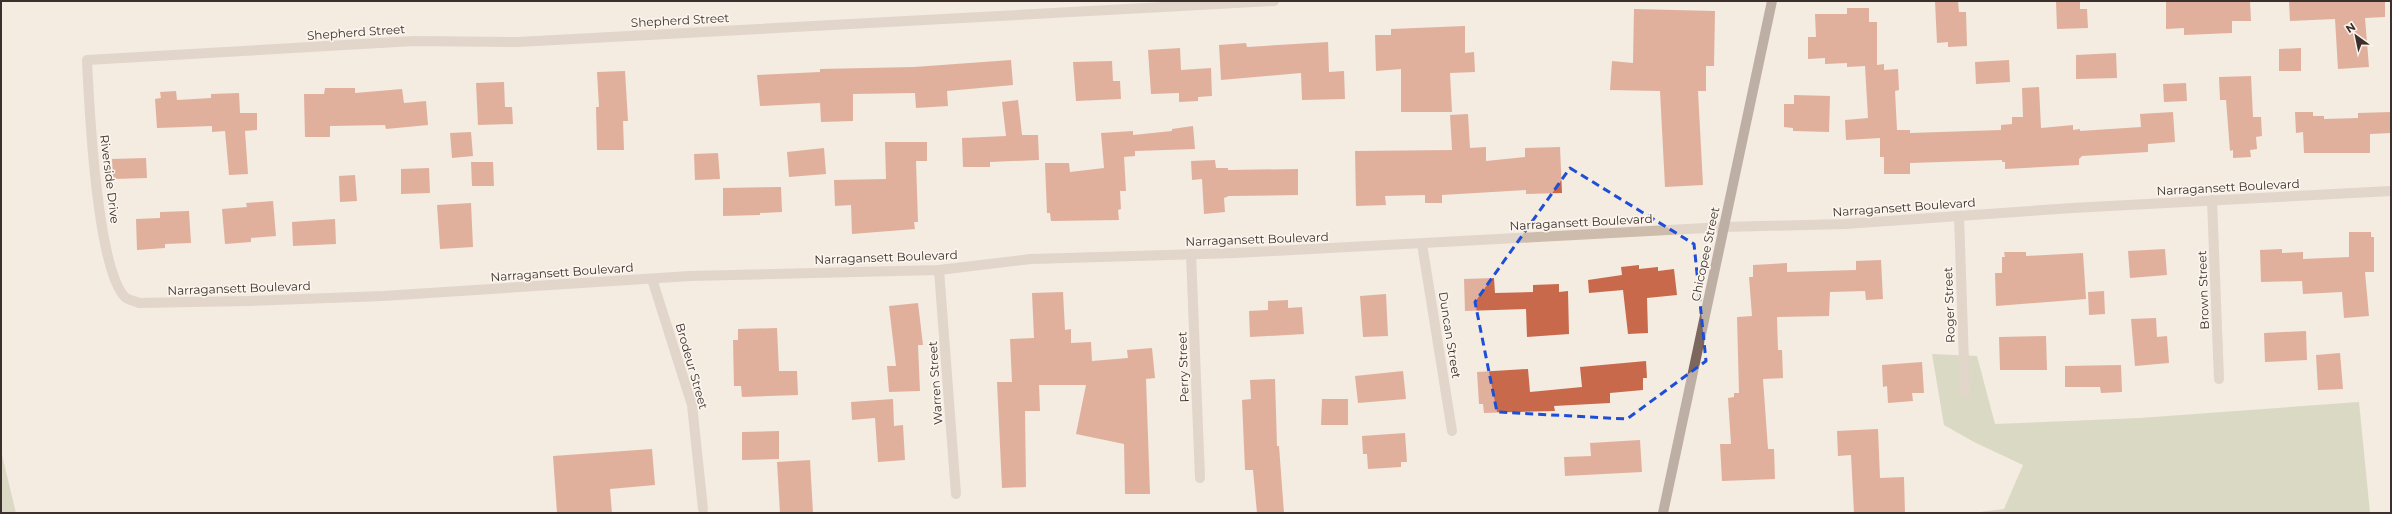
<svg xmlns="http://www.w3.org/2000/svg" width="2392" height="514" viewBox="0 0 2392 514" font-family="Montserrat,sans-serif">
  <rect width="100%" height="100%" fill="#f4ebe1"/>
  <g fill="#b8c4a0">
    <path d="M1932 354 1977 356 1995 424 2140 418 2359 402 2370 513H1971L2004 509 2023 465 1974 442 1944 425Z"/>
    <path d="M1 451 16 513H1Z"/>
  </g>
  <g fill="#c8694b">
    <path d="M1935 1H1958L1959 12H1966L1967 46 1948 47V42L1937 43Z"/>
    <path d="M2056 1H2080V9H2087L2088 28 2057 29Z"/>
    <path d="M2166 1H2250L2251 21H2232V33L2184 35V28L2166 29Z"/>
    <path d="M2289 1H2385V17L2365 18 2369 67 2338 69 2335 19 2290 21Z"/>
    <path d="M1847 8H1869V22H1877V65L1884 64V70L1898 69 1899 90 1895 91 1897 130H1910V133L2001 130V125L2012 124V117H2023L2022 88 2039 87 2041 128 2073 125V130L2080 129V131L2141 127 2140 114 2173 112 2175 142 2148 144V152L2082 156 2079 159V165L2005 169V162H2002V160L1910 163V174H1884V157H1880V138L1846 140 1845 120 1868 118 1865 66 1847 67V63L1825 64V58L1808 59V37H1816L1815 14H1847Z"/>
    <path d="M1634 9 1715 11 1714 66H1706V91H1698L1703 185 1665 187 1660 91 1610 90 1612 61 1633 63Z"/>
    <path d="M1465 26V53L1474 52 1475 72 1450 73 1452 112H1401V69L1376 71 1375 35H1391V29Z"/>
    <path d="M1328 42 1329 72 1344 71 1345 99 1302 100 1301 73 1221 80 1219 45 1246 43 1247 47Z"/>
    <path d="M1180 48 1181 70 1211 68 1212 96 1198 97V101L1179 102V93L1151 94 1148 50Z"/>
    <path d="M2301 48V71H2279V49Z"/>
    <path d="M2116 53 2117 78 2076 79V55Z"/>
    <path d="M1011 60 1013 85 947 91 948 106 916 108 915 93 853 94V121L821 122 820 103 760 106 757 75 820 72V69L914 67Z"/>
    <path d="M2009 60 2010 82 1976 84 1975 62Z"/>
    <path d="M1112 61 1113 81H1120L1121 99 1076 101 1073 62Z"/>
    <path d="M625 71 628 121H623L624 150H597L596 107H599L597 72Z"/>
    <path d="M2251 76 2253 117H2261L2262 136 2256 137 2257 149 2250 150 2251 157 2233 158V150L2230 151 2226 100H2220L2219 77Z"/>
    <path d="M504 82 505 107H512L513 124 478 125 476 83Z"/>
    <path d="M2186 83 2187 101 2164 102 2163 84Z"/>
    <path d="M325 88H355V93L402 89 404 103 426 101 428 125 386 129 385 125 330 126V137H305L304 94H324Z"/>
    <path d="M176 91 177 100 211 98V94L239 93 240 113H257V130L245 131 248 174 229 175 225 131 212 132V126L157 128 155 99 161 98 160 92Z"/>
    <path d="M1794 95 1830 96 1829 132 1793 131V128L1784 127V104H1794Z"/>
    <path d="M1018 100 1022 135H1038L1039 160 990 162V167H963L962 138 1006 136 1002 102Z"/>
    <path d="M2295 112H2313V116H2324V119L2358 118V113L2391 112V133L2370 134V153H2304L2303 132 2296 133Z"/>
    <path d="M1468 114 1470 148 1486 147V161L1525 157V148L1560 147 1562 193 1526 194V190L1442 195V203H1425V195L1385 196 1386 205 1356 206 1355 151 1452 150 1450 115Z"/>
    <path d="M1193 126 1195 149 1135 151V156L1124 157 1126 191H1120L1121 209 1118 210 1119 220 1051 221 1050 213H1047L1045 163H1069L1070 172 1104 168 1101 133 1133 131V135L1172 131V129Z"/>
    <path d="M471 132 473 156 452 158 450 133Z"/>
    <path d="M885 142H927V161H916L918 222H914L915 229 852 234 851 205 835 206 834 180 886 179Z"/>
    <path d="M824 148 826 174 789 177 787 152Z"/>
    <path d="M718 153 720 179 695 180 694 154Z"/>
    <path d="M146 158 147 178 113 179 112 159Z"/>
    <path d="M1215 160 1216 168H1228V170L1298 169V195L1229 196 1224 198 1225 212 1204 214 1202 179 1192 180 1191 161Z"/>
    <path d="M471 162H493L494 186H472Z"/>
    <path d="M429 168 430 193 401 194V169Z"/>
    <path d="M355 175 357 201 340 202 339 176Z"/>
    <path d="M781 187 782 212 760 213V215L723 216V188Z"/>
    <path d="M273 201 276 236 251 238V242L225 244 222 209 247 207 246 203Z"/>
    <path d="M471 203 473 247 440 249 437 205Z"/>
    <path d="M189 211 191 243 165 244V248L137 250 136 219 160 218V212Z"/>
    <path d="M335 219 336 244 293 246 292 222Z"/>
    <path d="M2349 232H2371V237H2374V272H2365L2369 316 2344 318 2342 292 2303 294 2302 281 2261 282 2260 250 2282 249V253L2303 252V259L2349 257Z"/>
    <path d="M2165 249 2167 275 2130 278 2128 251Z"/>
    <path d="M2004 252H2026V256L2083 253 2086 299 1996 306 1995 273H2002V257H2005Z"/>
    <path d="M1881 260 1883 299 1866 300 1865 291 1830 292 1829 316 1777 317 1778 350H1782L1783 378 1763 379 1768 449H1774L1775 479 1722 481 1720 444H1731L1728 398 1734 397V393H1739L1737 317 1752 316 1749 277H1753V265L1787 263V272L1856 270V261Z"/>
    <path d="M1639 265V269L1658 267V271L1674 269 1677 295 1647 298 1648 333 1628 334 1623 290 1589 293 1588 280 1622 275 1621 267Z"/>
    <path d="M1494 278 1495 293 1533 292V285L1559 284V292L1568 291 1569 334 1527 337 1526 309 1465 311 1464 279Z"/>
    <path d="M2104 291 2105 314 2089 315 2088 292Z"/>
    <path d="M1063 292 1065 330 1071 329V343L1091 342 1092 361 1128 358 1127 350 1152 348 1155 378 1146 379 1150 494H1125L1124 444 1076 434 1086 385H1039L1040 411H1025L1026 487 1002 488 997 382H1012L1010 339 1034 338 1032 293Z"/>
    <path d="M1386 294 1388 336 1363 337 1360 296Z"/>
    <path d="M1288 300V308L1302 307 1304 334 1250 337 1249 311 1268 310V301Z"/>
    <path d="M918 303 923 345H918L920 391 889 392 887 366H896L889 306Z"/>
    <path d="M2156 318 2157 337 2167 336 2169 363 2135 366 2131 319Z"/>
    <path d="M777 328 779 371H797L798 395 742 397 741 386H734L733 340H738V329Z"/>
    <path d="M2306 331 2307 360 2265 362 2264 333Z"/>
    <path d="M2046 336 2047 370H2000L1999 337Z"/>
    <path d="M2340 353 2343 389 2318 390 2316 355Z"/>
    <path d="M1646 361 1647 378H1643V390L1610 393V403L1554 406 1555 411 1484 413 1483 404H1479L1477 372 1528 369 1530 392 1582 387 1580 367Z"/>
    <path d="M1922 362 1924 393H1912L1913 401 1888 403 1887 386 1883 387 1882 365Z"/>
    <path d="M2121 365 2122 392 2101 393 2100 387H2065V366Z"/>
    <path d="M1403 371 1406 399 1358 403 1355 376Z"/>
    <path d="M1275 379 1277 446H1279L1284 513H1257L1253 470H1245L1242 400 1251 399 1250 380Z"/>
    <path d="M893 399 894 426 903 425 905 460 878 462 875 418 852 420 851 402Z"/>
    <path d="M1322 399H1348V425H1321Z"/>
    <path d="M1878 429 1880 478 1904 477 1905 513H1854L1851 455 1838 456 1837 431Z"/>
    <path d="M779 431V459L742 460V432Z"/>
    <path d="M1405 433 1407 462H1401V467L1368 469 1367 454H1363L1362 436Z"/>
    <path d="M1640 440 1642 472 1565 476 1564 457 1591 456 1590 443Z"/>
    <path d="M652 449 655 485 610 489 612 513H557L553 456Z"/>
    <path d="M810 460 813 513H780L777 462Z"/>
  </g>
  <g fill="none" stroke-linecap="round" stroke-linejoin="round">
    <g stroke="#cdbbac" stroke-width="10">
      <path d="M1274 1 518 42 414 41 87 60C89 104 97 269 125 297 128 300 135 301 139 303L249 301 383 296 690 276 939 270 1031 259 1236 253 1724 227 1845 224 2072 208 2391 191"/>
      <path d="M2212 200 2219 379"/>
      <path d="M1959 216 1965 393"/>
      <path d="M1422 244 1452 431"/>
      <path d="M1191 254 1200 478"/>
      <path d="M939 270 956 494"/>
      <path d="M652 279 692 405 703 509"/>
    </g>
    <path stroke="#7d675c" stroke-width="10" d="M1663 513 1772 1"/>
  </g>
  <path d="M0 0H2392V514H0ZM1570 168 1694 244 1706 361 1627 419 1497 412 1475 302Z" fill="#f4ebe1" fill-opacity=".55" fill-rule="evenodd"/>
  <path fill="none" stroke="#1d4ed8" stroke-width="3" stroke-dasharray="8 5" stroke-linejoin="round" d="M1570 168 1694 244 1706 361 1627 419 1497 412 1475 302Z"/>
  <g text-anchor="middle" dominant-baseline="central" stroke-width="3.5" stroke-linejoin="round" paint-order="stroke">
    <g font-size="12" fill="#3b302b" stroke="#fbf5ee">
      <text transform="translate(680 20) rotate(-3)">Shepherd Street</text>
      <text transform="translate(356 32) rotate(-4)">Shepherd Street</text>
      <text transform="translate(110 179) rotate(83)">Riverside Drive</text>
      <text transform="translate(2228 187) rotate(-3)">Narragansett Boulevard</text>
      <text transform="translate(1904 207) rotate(-4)">Narragansett Boulevard</text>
      <text transform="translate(1581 222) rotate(-3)">Narragansett Boulevard</text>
      <text transform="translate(1257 239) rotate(-2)">Narragansett Boulevard</text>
      <text transform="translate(1705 254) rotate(-78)">Chicopee Street</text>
      <text transform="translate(886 257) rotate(-2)">Narragansett Boulevard</text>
      <text transform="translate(562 272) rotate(-4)">Narragansett Boulevard</text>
      <text transform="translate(239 288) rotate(-2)">Narragansett Boulevard</text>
      <text transform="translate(2203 290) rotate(-92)">Brown Street</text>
      <text transform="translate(1949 305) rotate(-92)">Roger Street</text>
      <text transform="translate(1450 335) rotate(81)">Duncan Street</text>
      <text transform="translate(692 366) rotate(74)">Brodeur Street</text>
      <text transform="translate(1183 367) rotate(-92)">Perry Street</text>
      <text transform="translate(935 383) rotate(-94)">Warren Street</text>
    </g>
  </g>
  <rect width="2392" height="514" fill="none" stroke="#3b302b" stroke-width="4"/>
  <g transform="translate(2356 36) rotate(327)" stroke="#fbf5ee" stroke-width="3" paint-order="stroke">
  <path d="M0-3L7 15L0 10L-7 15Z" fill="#3b302b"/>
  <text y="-6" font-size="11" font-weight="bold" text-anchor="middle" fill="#3b302b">N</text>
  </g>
</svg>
